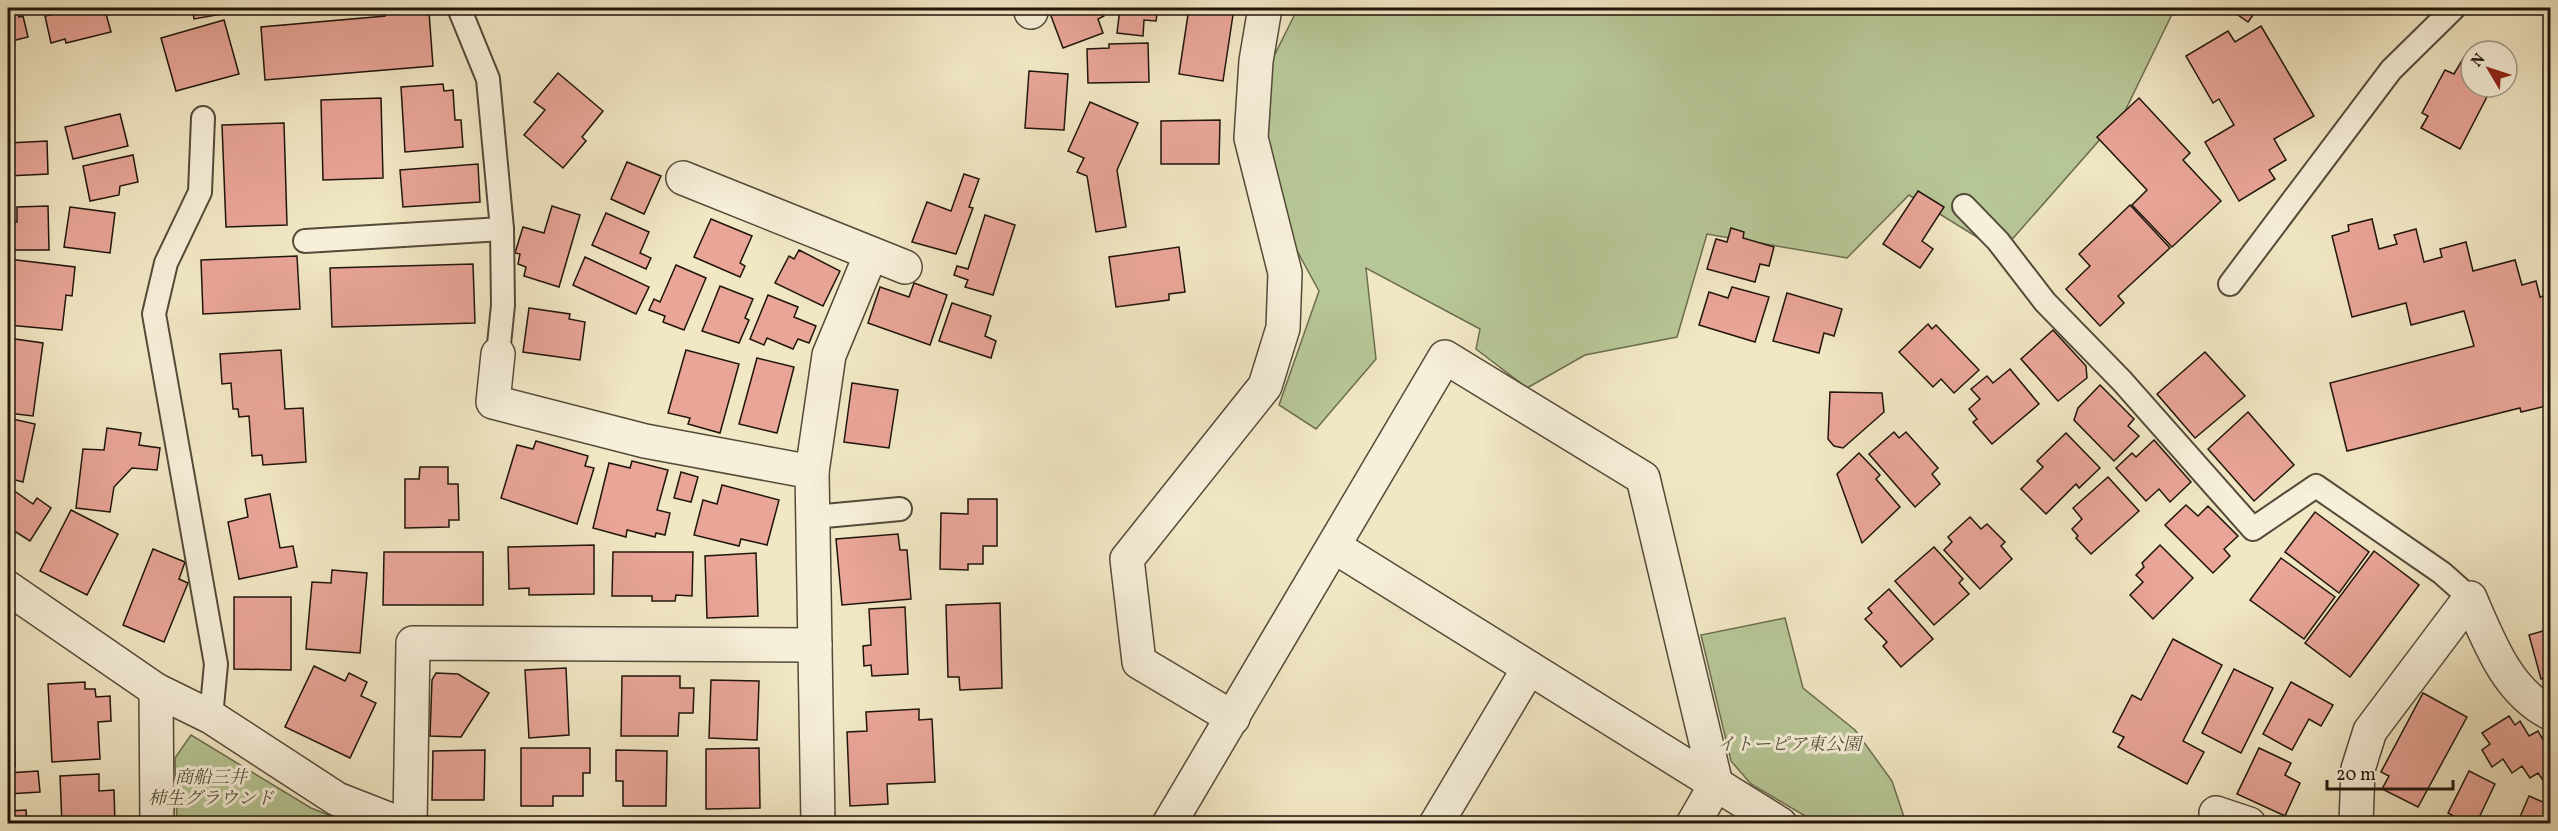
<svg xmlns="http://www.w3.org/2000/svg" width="2558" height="831" viewBox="0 0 2558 831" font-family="Vollkorn,'Noto Serif JP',serif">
  <rect width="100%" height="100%" fill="#f1e7c4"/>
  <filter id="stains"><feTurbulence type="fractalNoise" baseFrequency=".00333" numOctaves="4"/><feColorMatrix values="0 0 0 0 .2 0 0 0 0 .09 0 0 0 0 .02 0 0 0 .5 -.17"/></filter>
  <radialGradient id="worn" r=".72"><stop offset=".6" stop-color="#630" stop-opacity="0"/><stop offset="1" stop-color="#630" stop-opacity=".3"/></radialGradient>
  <g fill="#b7c696" stroke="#6c6e50" stroke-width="1.5">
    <path d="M1298 8H2175L2125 111 2001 252 1909 195 1847 258 1707 234 1677 337 1585 355 1527 388 1476 349 1480 329 1366 268 1376 359 1316 429 1279 405 1319 291 1262 187 1269 66Z"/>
    <path d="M1785 618 1803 688 1855 730 1892 781 1906 823H1817L1751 784 1731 761 1701 635Z"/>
    <path d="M191 735 311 808 349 823H177L175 758Z"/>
  </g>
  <g fill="#e9a598" stroke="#20150b" stroke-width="1.5">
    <path d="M8 8H16L19 17 23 16 28 37 8 42Z"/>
    <path d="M81 8H96L97 11 105 10 111 32 66 43 65 39 51 43 45 16Z"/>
    <path d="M192 8H227L228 13 194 19Z"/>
    <path d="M384 8H421V12H429L433 66 265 80 261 27 385 16Z"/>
    <path d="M1048 8H1101L1104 16 1098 19 1103 33 1063 48Z"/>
    <path d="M1120 8H1158L1156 21 1144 20 1143 36 1117 33Z"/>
    <path d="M1189 8H1234L1223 81 1179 74Z"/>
    <path d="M2228 8H2258L2248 22Z"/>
    <path d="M224 20 239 74 176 91 161 38Z"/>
    <path d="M2261 26 2314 116 2274 139 2286 160 2269 170 2275 179 2239 201 2205 142 2234 125 2219 99 2213 103 2186 56 2228 31 2235 42Z"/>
    <path d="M1148 43 1149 82 1088 83 1087 49 1109 48V44Z"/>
    <path d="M2464 57 2471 61V87H2492L2460 149 2421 128 2428 116 2422 113 2445 70 2454 74Z"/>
    <path d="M1029 71 1068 74 1064 130 1025 128Z"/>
    <path d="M558 73 603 111 582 137 586 141 563 168 524 135 545 110 534 102Z"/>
    <path d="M443 84 444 91 453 90 455 120H461L463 147 405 152 401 87Z"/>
    <path d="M381 98 383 178 323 180 321 100Z"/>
    <path d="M2139 98 2190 153 2183 160 2221 201 2172 247 2132 205 2147 190 2097 137Z"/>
    <path d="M1090 102 1138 123 1117 170 1126 227 1096 232 1087 176 1077 172 1084 158 1068 151Z"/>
    <path d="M120 114 128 146 73 159 65 127Z"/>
    <path d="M1220 120 1219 164H1161V121Z"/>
    <path d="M284 123 287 225 226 227 222 125Z"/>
    <path d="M47 141 48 174 8 176V143Z"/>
    <path d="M133 155 138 182 120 186 119 195 90 201 83 166Z"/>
    <path d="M627 162 661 176 644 214 611 199Z"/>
    <path d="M478 164 480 202 403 207 400 170Z"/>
    <path d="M964 174 979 179 969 207 973 208 956 254 912 242 927 202 951 211Z"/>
    <path d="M1918 191 1944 207 1922 241 1933 249 1920 268 1883 244Z"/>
    <path d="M2130 205 2170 248 2118 296 2124 303 2100 326 2066 289 2090 266 2079 254Z"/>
    <path d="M48 206 49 250H8V222H17V207Z"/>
    <path d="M552 206 580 215 559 287 524 276 526 267 518 264 520 254 515 253 523 227 544 233Z"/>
    <path d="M70 207 115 213 110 253 64 247Z"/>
    <path d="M606 213 649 232 640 253 651 258 646 269 592 245Z"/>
    <path d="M985 215 1015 225 993 295 965 287 968 280 954 275 957 266 968 269Z"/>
    <path d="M711 219 752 236 740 263 745 266 740 277 694 257Z"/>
    <path d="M2372 219 2379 249 2397 244 2394 235 2416 229 2424 262 2442 257 2440 249 2466 242 2473 271 2515 260 2522 285 2536 281 2540 297 2547 295 2550 308V405L2521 412 2520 408 2347 451 2330 383 2474 346 2464 311 2411 325 2406 303 2352 317 2332 236 2349 231 2348 225Z"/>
    <path d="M1731 228 1744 232 1743 238 1774 247 1769 266 1760 264 1755 282 1707 269 1716 239 1727 242Z"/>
    <path d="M1179 247 1185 292 1169 294V300L1116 307 1109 257Z"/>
    <path d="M799 250 840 271 823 306 775 283 789 256 794 259Z"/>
    <path d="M297 256 300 309 203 314 201 260Z"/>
    <path d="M585 257 649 287 636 314 573 285Z"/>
    <path d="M8 259 75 267 72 296 66 295 62 330 8 325Z"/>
    <path d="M473 264 475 323 332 327 330 268Z"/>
    <path d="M676 265 706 278 684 330 663 322 665 316 649 310 654 299 660 302Z"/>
    <path d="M914 283 947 295 930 345 868 323 880 287 909 297Z"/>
    <path d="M720 286 753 299 745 318 749 320 739 343 702 331Z"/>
    <path d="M1732 287 1769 297 1755 342 1699 325 1709 292 1728 298Z"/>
    <path d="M1787 293 1842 309 1834 336 1824 333 1819 353 1773 341Z"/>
    <path d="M768 295 798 307 794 317 816 326 809 343 798 339 793 349 767 338 764 345 750 339Z"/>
    <path d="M952 303 991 316 985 336 996 341 991 358 939 341Z"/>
    <path d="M529 308 570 314 569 319 585 322 580 360 523 352Z"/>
    <path d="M1928 324 1932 329 1936 325 1979 370 1954 393 1941 379 1933 387 1899 352Z"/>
    <path d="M2053 330 2086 366 2087 378 2058 401 2021 359Z"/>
    <path d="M8 338 43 343 33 416 8 413Z"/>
    <path d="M281 350 285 409 303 408 306 462 263 465 262 455 252 456 249 416 239 417 238 409H233L231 383 222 384 220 354Z"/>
    <path d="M686 350 739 364 720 433 688 424 690 418 668 413Z"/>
    <path d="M2205 352 2245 396 2195 438 2157 394Z"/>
    <path d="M757 358 794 367 777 433 739 424Z"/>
    <path d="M2010 369 2039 404 1992 444 1973 422 1977 419 1969 409 1980 399 1971 389 1987 376 1993 383Z"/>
    <path d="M852 383 898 390 889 448 844 442Z"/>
    <path d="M2100 385 2134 419 2128 426 2139 436 2114 461 2074 420 2078 408Z"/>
    <path d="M1830 392 1882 393 1884 412 1843 448 1834 446 1828 439Z"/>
    <path d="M2248 412 2294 465 2254 501 2208 449Z"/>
    <path d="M8 418 35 424 23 482 8 478Z"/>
    <path d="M107 428 141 433 139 445 160 448 157 470 132 468 114 487 110 512 76 508 83 449 104 450Z"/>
    <path d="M1894 432 1899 438 1906 432 1938 468 1932 474 1940 484 1915 507 1869 454Z"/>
    <path d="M2066 433 2100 468 2079 488 2076 484 2046 514 2021 489 2043 467 2037 461Z"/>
    <path d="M2154 440 2191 482 2170 502 2159 489 2146 501 2116 468 2132 453 2136 457Z"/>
    <path d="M536 441 588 456 585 466 594 468 577 524 501 498 517 445 533 449Z"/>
    <path d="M1859 453 1880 475 1876 479 1900 507 1862 543 1837 474Z"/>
    <path d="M632 461 668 470 657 510 670 513 665 535 656 533 655 537 627 530 626 537 593 528 609 463 630 468Z"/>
    <path d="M420 467H448V484H458L459 520H449V527L405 528V479H419Z"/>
    <path d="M681 472 698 477 691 502 674 498Z"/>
    <path d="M2108 477 2139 511 2091 554 2076 538 2078 536 2072 529 2082 519 2073 508Z"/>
    <path d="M722 485 779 500 767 545 741 539 739 546 694 535 703 500 717 504Z"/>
    <path d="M13 490 33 504 37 498 51 508 30 541 8 527V494L10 495Z"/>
    <path d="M270 494 280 548 293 546 297 567 239 579 228 522 248 517 245 499Z"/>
    <path d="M968 499H997V546H983V564H968V570L940 569 941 513 968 514Z"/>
    <path d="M2186 505 2198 516 2208 506 2238 536 2224 549 2230 556 2213 573 2165 525Z"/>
    <path d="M71 510 118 534 87 595 40 571Z"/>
    <path d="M2315 512 2369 552 2339 593 2285 552Z"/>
    <path d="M1970 517 1981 529 1987 524 2005 542 2001 546 2012 559 1980 589 1944 550 1952 542 1948 537Z"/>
    <path d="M898 534 900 550H907L911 599 842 605 836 539Z"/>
    <path d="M594 545V594L529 595V588L509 589 508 547Z"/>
    <path d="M2160 545 2193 578 2153 619 2130 595 2143 582 2136 575 2144 567 2142 563Z"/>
    <path d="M1934 547 1963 579 1959 583 1969 594 1934 625 1895 581Z"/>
    <path d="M153 549 185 562 179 579 188 583 164 642 123 625Z"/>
    <path d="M2374 551 2419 585 2350 677 2305 643Z"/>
    <path d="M384 552H483V605H383Z"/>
    <path d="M613 552H693L692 596 676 595 675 601H652V596H612Z"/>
    <path d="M756 553 758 616 707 618 705 556Z"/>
    <path d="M2281 558 2335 597 2304 639 2250 600Z"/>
    <path d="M332 570 367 573 360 653 306 649 312 582 331 583Z"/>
    <path d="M1889 589 1933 639 1901 667 1883 646 1887 642 1865 619 1872 613 1868 608Z"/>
    <path d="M234 597H291V670L234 669Z"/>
    <path d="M1000 603 1002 688 960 690 959 677H948L946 605Z"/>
    <path d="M905 607 908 674 872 676 871 665 864 666 863 646 871 645 869 609Z"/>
    <path d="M2550 629V689L2548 678 2541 679 2529 635Z"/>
    <path d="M2173 639 2222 665 2183 741 2204 752 2187 784 2118 747 2124 737 2113 732 2132 695 2141 700Z"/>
    <path d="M314 666 345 681 349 673 367 682 361 696 376 703 350 758 285 727Z"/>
    <path d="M566 668 569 735 529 738 525 670Z"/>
    <path d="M2234 669 2273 688 2241 753 2202 733Z"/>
    <path d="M436 673 458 674 489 693 461 737 430 736 432 680Z"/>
    <path d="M622 676H680V688H694L693 713H679L678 736H621Z"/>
    <path d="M711 680 759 681 757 740 709 738Z"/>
    <path d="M85 682V689H95L96 697 110 696 111 721 98 722 100 759 52 762 48 684Z"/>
    <path d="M2291 682 2333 705 2321 726 2309 719 2292 750 2263 734Z"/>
    <path d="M2423 693 2467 717 2418 807 2382 789 2389 776 2381 772Z"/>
    <path d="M919 709V720L932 719 935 782 887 784 888 804 850 806 847 732 867 731 866 712Z"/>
    <path d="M2509 716 2515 725 2520 721 2529 736 2538 731 2550 752V784L2547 786 2538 773 2530 778 2522 766 2512 773 2503 759 2492 767 2482 750 2490 744 2482 733Z"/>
    <path d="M14 721 15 766H8V722Z"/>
    <path d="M521 748H590V773H583V796H553V806H521Z"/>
    <path d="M759 748 760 808 706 809V749Z"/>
    <path d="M2259 748 2291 763 2285 775 2300 783 2285 816 2237 794Z"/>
    <path d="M485 750 484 800H432L433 751Z"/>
    <path d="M616 750 667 751 666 806H623V781H616Z"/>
    <path d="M38 771 40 792 8 794V773Z"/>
    <path d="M2469 771 2495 784 2476 824H2468L2448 813Z"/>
    <path d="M99 774V791L114 790 115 824H62L60 776Z"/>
    <path d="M2529 796 2550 805V824H2517Z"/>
    <path d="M26 810 27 824H8V811Z"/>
  </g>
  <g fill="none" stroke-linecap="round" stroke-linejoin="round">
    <defs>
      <g id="service">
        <path d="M459 8 488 79 502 229 503 305 498 354"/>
        <path d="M203 118 200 192 166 263 154 314 216 664 211 717"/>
        <path d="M1964 206 1998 241 2045 302 2122 381 2253 529 2316 486 2442 573 2470 598"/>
        <path d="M305 241 502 229"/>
        <path d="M2230 284 2391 70 2454 8"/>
        <path d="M814 517 900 509"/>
      </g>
      <g id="minor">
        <path d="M1030 8 1031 12"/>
        <path d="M683 178 905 267"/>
        <path d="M498 354 493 402 645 441 812 472 818 824"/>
        <path d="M812 472 829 355 871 254"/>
        <path d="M1335 547 1780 824"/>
        <path d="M8 588 156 690 211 717 337 799 401 824"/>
        <path d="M156 690 157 824"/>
        <path d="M1233 718 1139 662 1127 559 1265 386 1283 328 1285 273 1251 138 1256 61 1265 8"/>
        <path d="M2216 813 2249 824"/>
        <path d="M410 824 413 643 815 645"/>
        <path d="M1169 824 1445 357 1643 478 1716 784 1693 824"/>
        <path d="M1436 824 1529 668"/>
        <path d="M2356 824 2358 769 2370 731 2470 598C2489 642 2507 691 2550 713"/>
      </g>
    </defs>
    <use href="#service" stroke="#544a39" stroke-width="26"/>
    <use href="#minor" stroke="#544a39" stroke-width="36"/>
    <use href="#service" stroke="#f6efd9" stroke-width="22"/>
    <use href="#minor" stroke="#f6efd9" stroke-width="33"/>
  </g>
  <g text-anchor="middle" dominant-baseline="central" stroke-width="6" stroke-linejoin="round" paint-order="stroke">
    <g font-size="18" font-style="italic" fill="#55533c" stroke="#f6efd9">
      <text x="1789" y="745">イトーピア東公園</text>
      <text x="211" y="778">商船三井<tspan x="211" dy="21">柿生グラウンド</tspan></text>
    </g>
  </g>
  <rect width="2558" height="831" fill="none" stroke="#f1e7c4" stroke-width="30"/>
  <rect x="9" y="9" width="2540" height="813" fill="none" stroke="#20150b" stroke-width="3"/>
  <rect x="15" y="15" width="2528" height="801" fill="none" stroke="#20150b" stroke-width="1.5"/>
  <g transform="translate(2489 69) rotate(309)"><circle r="28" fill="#f6efd9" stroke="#a09887" stroke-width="1.5"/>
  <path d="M0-4.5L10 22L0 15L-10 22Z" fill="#8f2418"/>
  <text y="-9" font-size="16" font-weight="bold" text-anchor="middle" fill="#20150b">N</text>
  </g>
  <path d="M2327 780v9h126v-9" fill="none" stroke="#20150b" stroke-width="3"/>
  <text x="2336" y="780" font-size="18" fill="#20150b" stroke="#f6efd9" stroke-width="4.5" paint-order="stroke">20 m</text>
  <rect width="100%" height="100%" filter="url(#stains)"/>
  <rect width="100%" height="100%" fill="url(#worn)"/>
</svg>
